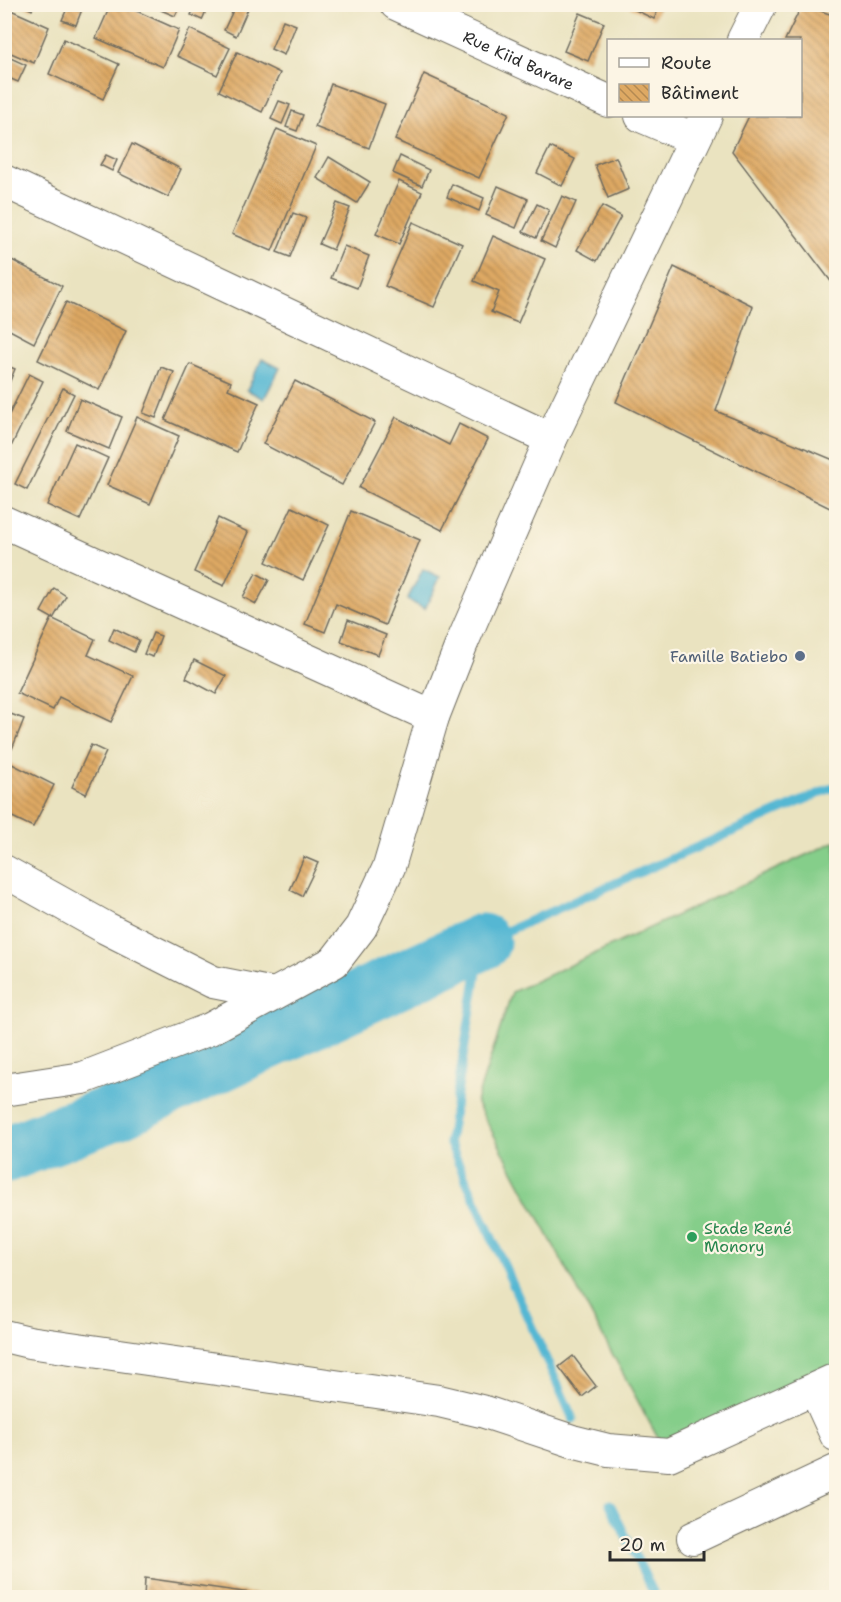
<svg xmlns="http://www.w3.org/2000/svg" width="841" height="1602" viewBox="0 0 841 1602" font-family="'Shantell Sans',sans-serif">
  <defs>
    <pattern id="building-back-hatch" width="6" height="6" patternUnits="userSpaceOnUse" patternTransform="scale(1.5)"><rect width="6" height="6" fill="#dea963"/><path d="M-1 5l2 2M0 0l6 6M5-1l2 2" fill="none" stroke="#b48a52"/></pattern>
  </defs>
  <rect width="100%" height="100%" fill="#fcf5e5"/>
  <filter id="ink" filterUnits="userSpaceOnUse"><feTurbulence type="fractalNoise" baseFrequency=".0167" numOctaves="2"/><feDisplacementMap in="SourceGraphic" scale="12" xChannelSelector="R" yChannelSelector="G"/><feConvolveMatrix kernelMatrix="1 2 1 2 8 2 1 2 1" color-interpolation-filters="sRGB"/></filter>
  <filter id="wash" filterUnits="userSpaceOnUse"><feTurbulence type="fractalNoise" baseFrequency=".008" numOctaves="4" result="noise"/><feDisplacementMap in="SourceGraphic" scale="24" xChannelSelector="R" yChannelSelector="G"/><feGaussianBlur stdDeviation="1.35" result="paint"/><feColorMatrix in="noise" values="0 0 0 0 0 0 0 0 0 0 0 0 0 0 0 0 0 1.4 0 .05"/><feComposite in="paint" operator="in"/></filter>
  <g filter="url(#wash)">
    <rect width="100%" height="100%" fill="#eae3c0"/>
    <path fill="#85ce8a" stroke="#587c5a" stroke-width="1.5" d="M836 841V1371L666 1453 476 1102 512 992Z"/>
    <g fill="#54b7d3" stroke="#40717f" stroke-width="1.5">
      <path d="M262 359 280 368 264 399 247 390Z"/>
      <path d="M423 569 440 577 425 609 407 600Z"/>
    </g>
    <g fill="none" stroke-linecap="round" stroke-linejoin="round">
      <g stroke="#54b7d3" stroke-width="9">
        <path d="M573 1419 449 1142 482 942 836 786"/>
        <path d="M610 1504 656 1598"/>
      </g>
      <path stroke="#54b7d3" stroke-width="57" d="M4 1155 120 1110 482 942"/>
    </g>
    <g id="blocks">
      <g fill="url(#building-back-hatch)">
        <path d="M20 4H34L32 10Z"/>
        <path d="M69 4H84L76 25 62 20Z"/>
        <path d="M111 4H121L179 30 163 67 96 38Z"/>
        <path d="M164 4H181L175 16 161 10Z"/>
        <path d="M196 4H209L202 20 191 15Z"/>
        <path d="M236 4H250L236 36 224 30Z"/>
        <path d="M623 4H661L654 19Z"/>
        <path d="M802 5 836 16V288L732 151 749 116H800V40H785Z"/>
        <path d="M4 7 49 27 34 63 4 50Z"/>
        <path d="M580 13 604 23 588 61 564 51Z"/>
        <path d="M283 20 296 25 284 55 271 49Z"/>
        <path d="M190 29 230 48 217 75 177 56Z"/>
        <path d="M64 39 119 64 103 99 49 74Z"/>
        <path d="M237 52 280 73 262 112 219 91Z"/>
        <path d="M4 55 26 65 18 82 4 76Z"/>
        <path d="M424 74 509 113 479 178 395 140Z"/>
        <path d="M331 84 385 104 369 148 315 127Z"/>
        <path d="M279 101 290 105 282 124 271 119Z"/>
        <path d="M292 111 303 115 297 131 286 127Z"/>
        <path d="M277 129 316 146 272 251 232 234Z"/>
        <path d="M132 144 181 169 168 197 118 173Z"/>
        <path d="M550 147 575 159 562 186 537 173Z"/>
        <path d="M106 155 117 160 112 171 100 165Z"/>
        <path d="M400 156 429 170 422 186 393 173Z"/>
        <path d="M329 157 370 182 357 203 317 178Z"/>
        <path d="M616 157 629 189 608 198 595 165Z"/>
        <path d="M399 181 422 192 399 244 376 234Z"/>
        <path d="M452 184 484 198 479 211 447 197Z"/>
        <path d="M498 186 528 199 516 228 486 215Z"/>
        <path d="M562 196 576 202 555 248 541 241Z"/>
        <path d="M337 203 350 208 333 250 319 244Z"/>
        <path d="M537 204 549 210 536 238 523 232Z"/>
        <path d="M602 206 621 216 597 261 577 250Z"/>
        <path d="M293 213 306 218 290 257 277 252Z"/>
        <path d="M413 222 462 244 434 307 385 286Z"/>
        <path d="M493 236 545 259 518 323 491 312 499 292 474 281Z"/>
        <path d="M344 246 369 256 357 288 331 278Z"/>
        <path d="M6 257 62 286 34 343 4 327Z"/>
        <path d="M674 267 753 306 716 411 836 461V511L616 402Z"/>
        <path d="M66 302 126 331 99 390 38 360Z"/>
        <path d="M190 364 231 382 228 389 259 403 237 452 165 420Z"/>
        <path d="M5 365 15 369 5 393Z"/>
        <path d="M161 367 174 372 156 418 143 413Z"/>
        <path d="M29 374 43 381 4 461V425Z"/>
        <path d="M295 381 375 422 342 485 263 444Z"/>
        <path d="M63 388 74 394 27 490 15 484Z"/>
        <path d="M80 399 122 417 109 449 67 431Z"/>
        <path d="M137 417 179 436 150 504 107 485Z"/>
        <path d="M396 417 449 445 459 424 488 439 442 530 359 488Z"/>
        <path d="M75 443 108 458 80 520 47 505Z"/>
        <path d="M292 507 329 525 303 580 266 562Z"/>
        <path d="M351 511 420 540 385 625 336 604 325 632 305 624Z"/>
        <path d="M218 518 248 532 224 586 194 572Z"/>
        <path d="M256 573 269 580 256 604 243 597Z"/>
        <path d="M54 588 66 596 53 619 95 639 88 655 133 676 111 722 59 697 53 710 17 693 52 618 41 612Z"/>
        <path d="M348 620 386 635 378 655 341 641Z"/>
        <path d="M114 628 139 640 134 652 109 640Z"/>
        <path d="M153 633 161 636 153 657 144 654Z"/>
        <path d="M194 660 226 676 216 694 186 678Z"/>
        <path d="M8 713 24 719 12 749 4 745V721Z"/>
        <path d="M91 745 106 752 86 794 72 787Z"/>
        <path d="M4 760 54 785 33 827 4 813Z"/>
        <path d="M304 857 318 863 302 896 290 890Z"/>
        <path d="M573 1356 596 1386 582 1397 559 1367Z"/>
        <path d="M145 1578 272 1596V1598H144Z"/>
      </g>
    </g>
  </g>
  <g filter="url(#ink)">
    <use href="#blocks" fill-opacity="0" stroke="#6e6b5f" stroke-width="1.5"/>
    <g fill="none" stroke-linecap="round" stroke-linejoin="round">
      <defs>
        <g id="minor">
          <path id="s1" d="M396 4 608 101"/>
          <path d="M743 40 761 4"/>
          <path d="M641 116 694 139"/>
          <path d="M4 181 551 439"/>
          <path d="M4 522 433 717"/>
          <path d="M4 871 106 928 213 982 274 994"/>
          <path d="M4 1090 83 1078 210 1029 334 962 361 927 389 867 433 717 462 643 551 439 706 116"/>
          <path d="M4 1336 29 1342 439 1401 485 1412 572 1441 608 1450 669 1455 836 1379"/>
          <path d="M815 1389 836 1435"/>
          <path d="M693 1538 836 1471"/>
        </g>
      </defs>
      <use href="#minor" stroke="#6e6b5f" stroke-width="34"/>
      <use href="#minor" stroke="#fff" stroke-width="32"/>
    </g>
  </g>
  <circle fill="#5c6f8a" stroke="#fcf5e5" stroke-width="2" cx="800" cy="656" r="6"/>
  <circle fill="#2e9e5b" stroke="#fcf5e5" stroke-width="2" cx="692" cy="1237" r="6"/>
  <g text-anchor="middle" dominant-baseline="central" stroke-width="4.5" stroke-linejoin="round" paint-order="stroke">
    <g font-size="16" fill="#2b2b2b" stroke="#fcf5e5">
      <text stroke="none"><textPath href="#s1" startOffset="135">Rue Kiid Barare</textPath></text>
    </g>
    <g font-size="16" fill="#4e5e75" stroke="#fcf5e5" text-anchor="end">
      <text x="788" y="656">Famille Batiebo</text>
    </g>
    <g font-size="16" fill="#27864d" stroke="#fcf5e5" text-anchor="start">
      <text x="704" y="1228">Stade René<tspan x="704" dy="18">Monory</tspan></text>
    </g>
  </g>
  <rect width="841" height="1602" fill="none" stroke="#fcf5e5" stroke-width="24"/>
  <rect x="607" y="39" width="195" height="78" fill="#fcf5e5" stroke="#a8a49b" stroke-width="1.5"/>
  <rect x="619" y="58" width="30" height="9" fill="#ffffff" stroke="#a8a49b" stroke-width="1.5"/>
  <text x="661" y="69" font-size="18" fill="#2b2b2b">Route</text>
  <rect x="619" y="84" width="30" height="18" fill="url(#building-back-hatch)" stroke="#a8a49b" stroke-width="1.5"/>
  <text x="661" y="99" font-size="18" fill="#2b2b2b">Bâtiment</text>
  <path d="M610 1551v9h94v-9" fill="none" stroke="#2b2b2b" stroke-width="3"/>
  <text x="619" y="1551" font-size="18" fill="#2b2b2b" stroke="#fcf5e5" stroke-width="4.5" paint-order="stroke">20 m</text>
</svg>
